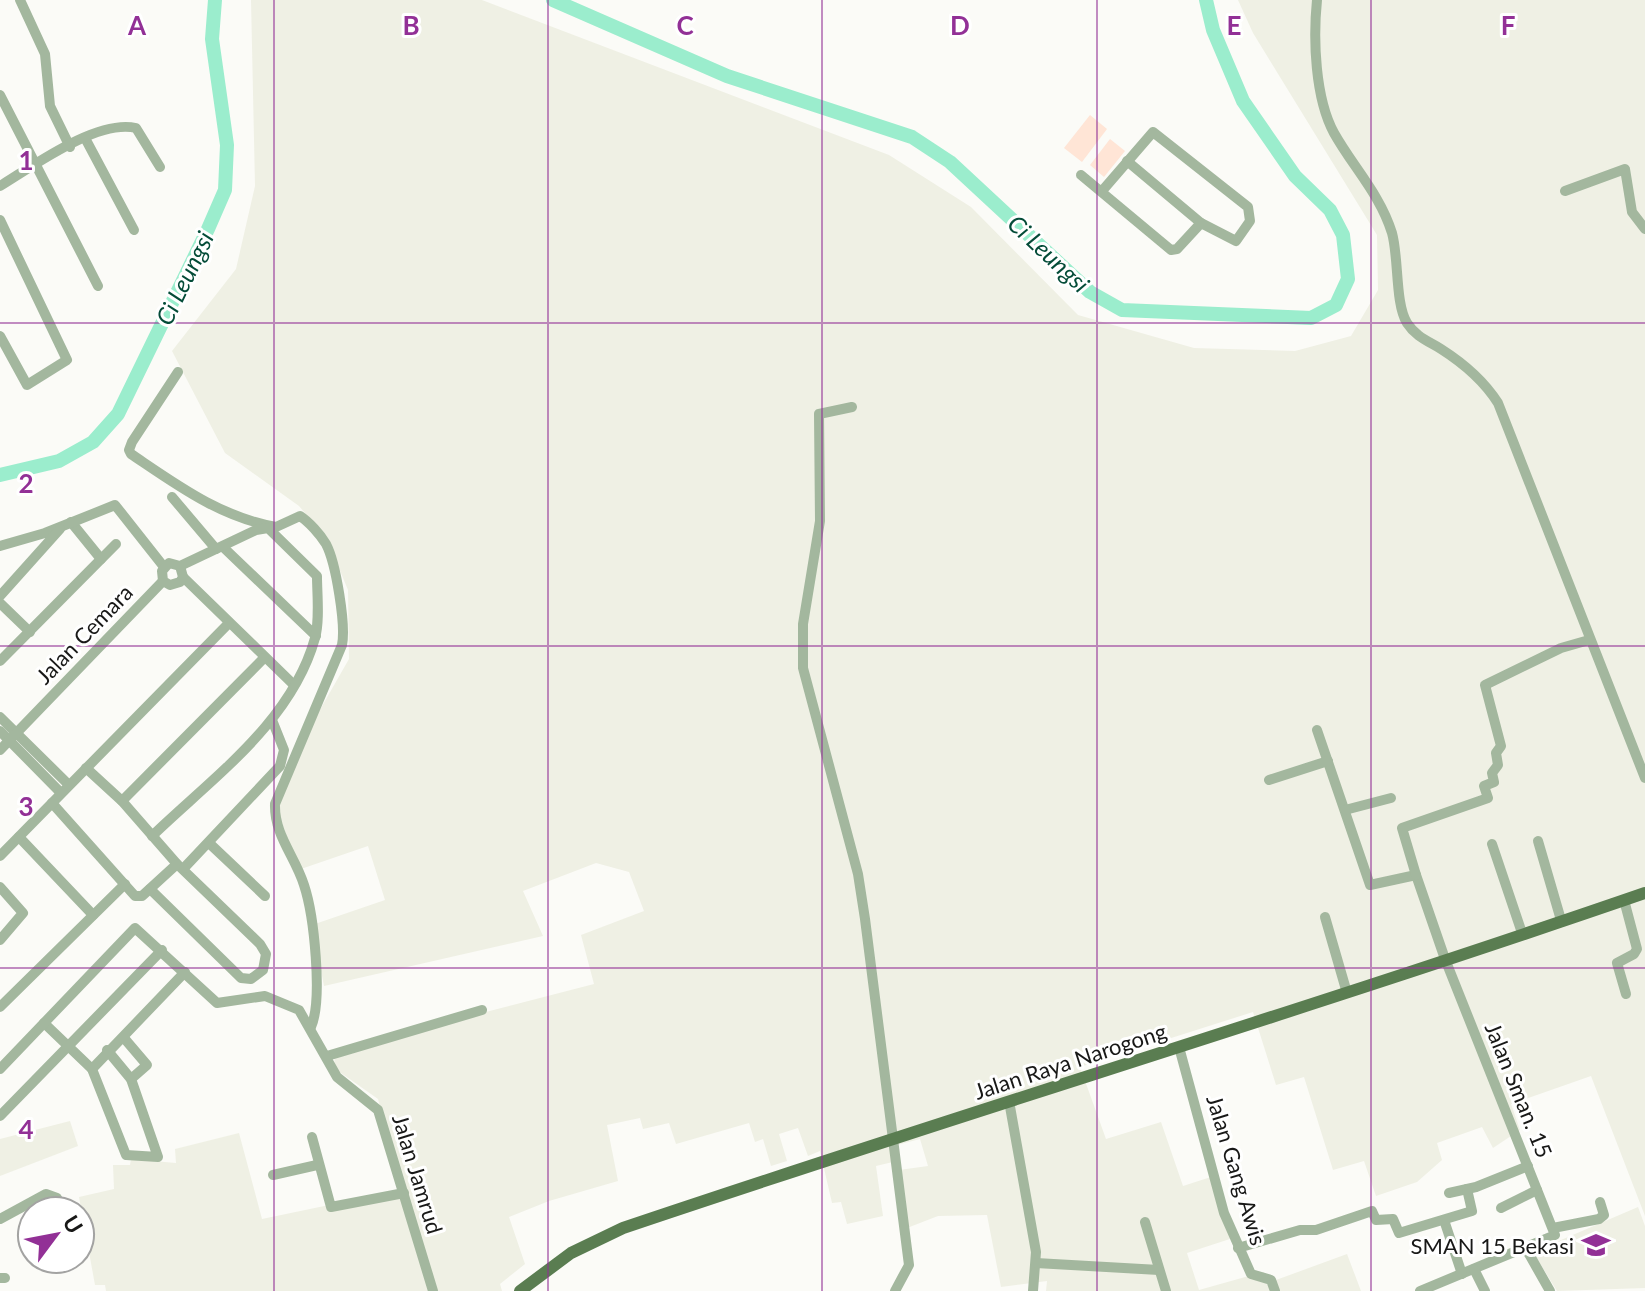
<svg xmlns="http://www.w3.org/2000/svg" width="1645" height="1291" viewBox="0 0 1645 1291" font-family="Lato,sans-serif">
  <rect width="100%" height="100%" fill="#fbfbf7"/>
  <g fill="#eff0e4">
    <path d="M251 0H482L889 155 971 207 1078 315 1194 348 1295 351 1351 336 1378 290 1377 235 1253 33 1238 0H1645V1216L1591 1076 1511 1104 1520 1130 1493 1148 1482 1127 1437 1143 1442 1160 1417 1182 1376 1196 1364 1161 1333 1170 1304 1077 1276 1085 1253 1012 1080 1067 1106 1139 1161 1122 1183 1186 1217 1175 1236 1237 1187 1253 1199 1290 1263 1272 1276 1280 1347 1254 1361 1291H1046L1047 1281 1001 1287 987 1215 938 1216 907 1228 899 1170 928 1166 920 1139 897 1145V1161L876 1166 883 1216 847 1224 841 1202 832 1203 820 1151 808 1156 798 1128 779 1134 787 1161 771 1166 763 1139 755 1142 749 1123 676 1144 669 1123 643 1129 640 1118 607 1125 618 1181 549 1201 509 1217 525 1264 500 1284 502 1291H106L105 1285H95L79 1197 114 1189 113 1165H130L131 1159 176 1163 175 1149 239 1133 262 1219 401 1190 378 1099 334 1068 335 1051 594 984 581 935 644 911 629 872 596 863 523 891 543 936 324 986 312 925 385 900 368 846 298 870 276 805 282 776 349 659 348 590 327 539 299 506 225 453 172 351 236 269 255 186Z"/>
    <path d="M70 1121 78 1146 0 1176V1139Z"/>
    <path d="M1638 1207 1645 1226V1288L1557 1291 1533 1252Z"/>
  </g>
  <g fill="#ffe5d6">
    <path d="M1090 115 1107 129 1082 162 1064 148Z"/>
    <path d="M1110 139 1125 151 1104 177 1090 165Z"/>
  </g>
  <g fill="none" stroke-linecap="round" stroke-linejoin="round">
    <g stroke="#9bedcd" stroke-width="14">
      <path d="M553 0 727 76 912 137 950 162 1090 292 1122 310 1311 318 1336 305 1348 279 1343 235 1330 210 1295 176 1243 101 1213 30 1206 0"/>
      <path d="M0 475 59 461 93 442 118 414 208 229 225 190 227 145 212 39 215 0"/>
    </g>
    <g stroke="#a3b79e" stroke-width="10">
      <path d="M20 0 45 54 50 106 70 147"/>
      <path d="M1317 0C1313 39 1315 98 1334 133 1353 167 1380 194 1392 233 1399 258 1395 304 1407 323 1416 337 1428 341 1441 349 1463 363 1484 381 1498 403L1645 778"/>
      <path d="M0 95 98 286"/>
      <path d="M85 138 134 230"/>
      <path d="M1127 161 1201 223"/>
      <path d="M1081 175 1171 250 1177 249 1201 223 1236 241 1250 221 1248 207 1153 132 1102 191"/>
      <path d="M0 186C33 166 97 119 136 128L160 167"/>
      <path d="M1565 191 1625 169 1632 212 1645 229"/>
      <path d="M0 220 67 360 27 385 0 336"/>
      <path d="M178 372 132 442 129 450 131 454C177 485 220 517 276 527L300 516C309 522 320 534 326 544 336 563 346 625 342 645L275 804C274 835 295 856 304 885 314 915 323 1000 311 1027"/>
      <path d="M852 407 819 414 820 521 803 624V668L858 874 865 919 909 1265 895 1291"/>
      <path d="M172 497 216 549"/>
      <path d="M71 522 101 559"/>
      <path d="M0 546 45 533 115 505 164 567"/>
      <path d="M223 547 316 636"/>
      <path d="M183 577 294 685"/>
      <path d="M0 596 60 529"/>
      <path d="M0 603 30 632"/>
      <path d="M0 661 116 544"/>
      <path d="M0 717 69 785"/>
      <path d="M1317 730 1370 885 1416 875 1445 959 1555 1235 1420 1291"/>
      <path d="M0 731 61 793"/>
      <path d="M0 750 163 581"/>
      <path d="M86 768 122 801 177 864 260 944 266 954 263 970 251 979 241 978 150 889"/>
      <path d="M1269 780 1328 761"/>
      <path d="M122 801 264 658"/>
      <path d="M52 803 135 896H142L177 864"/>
      <path d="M1345 810 1391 798"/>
      <path d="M152 836C212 778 292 722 315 638 320 620 317 594 317 576L268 528 256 530 180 566 169 563 162 571 163 581 170 585 180 582 183 577 180 566"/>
      <path d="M19 837 93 915"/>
      <path d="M1538 841 1561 920"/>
      <path d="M209 843 265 896"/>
      <path d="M1492 844 1522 933"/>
      <path d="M0 856 229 623"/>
      <path d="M184 868 280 766 284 750 272 720"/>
      <path d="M1416 875 1402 828 1488 798 1484 786 1494 782 1492 773 1498 765 1496 753 1501 746 1485 685 1561 648 1589 640"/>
      <path d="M0 887 23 913 0 940"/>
      <path d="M1624 900 1637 949 1634 954 1617 963 1626 994"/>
      <path d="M1325 917 1347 993"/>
      <path d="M0 1007 125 884"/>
      <path d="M44 1023 92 1069 126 1155 158 1157 131 1079 107 1050"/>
      <path d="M124 1038 147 1065 131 1079"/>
      <path d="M1179 1047 1224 1213 1251 1274 1271 1280 1275 1291"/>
      <path d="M327 1056 482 1010"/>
      <path d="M0 1069 135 928 217 1003 265 996 299 1010 337 1077 378 1110 433 1291"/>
      <path d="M92 1069 185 972"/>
      <path d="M1009 1101 1036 1252 1033 1291"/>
      <path d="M0 1116 162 950"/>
      <path d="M312 1137 331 1207 404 1193"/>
      <path d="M273 1175 317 1165"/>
      <path d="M1449 1193 1476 1187 1528 1166"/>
      <path d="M1501 1208 1537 1190"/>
      <path d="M0 1219 46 1194 57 1198 63 1211"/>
      <path d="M1444 1220 1462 1274"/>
      <path d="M1145 1222 1166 1291"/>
      <path d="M1553 1228 1599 1219 1604 1215 1600 1202"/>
      <path d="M1525 1247 1550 1291"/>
      <path d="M1238 1248 1300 1230H1316L1372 1211 1376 1220 1393 1219 1399 1233 1472 1211 1467 1189"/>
      <path d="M49 1259H50"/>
      <path d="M1036 1263 1159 1270"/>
      <path d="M1474 1269 1485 1291"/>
      <path d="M0 1278H5"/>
    </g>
    <path stroke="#5a7d51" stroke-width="12" d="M520 1291 571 1253 623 1228C963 1113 1306 1010 1645 893"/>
  </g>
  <path fill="none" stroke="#923096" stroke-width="2" stroke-opacity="0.55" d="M274 0V1291M548 0V1291M822 0V1291M1097 0V1291M1371 0V1291M0 323H1645M0 646H1645M0 968H1645"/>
  <defs>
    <symbol id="school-bare" viewBox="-9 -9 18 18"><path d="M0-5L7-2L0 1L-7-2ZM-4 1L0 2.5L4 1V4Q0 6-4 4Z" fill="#923096" stroke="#fff" stroke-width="2.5" paint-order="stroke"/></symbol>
  </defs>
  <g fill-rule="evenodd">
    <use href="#school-bare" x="1576" y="1225" width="40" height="40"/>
  </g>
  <g text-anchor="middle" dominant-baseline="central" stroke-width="6" stroke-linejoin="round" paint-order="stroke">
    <g font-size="22" fill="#181817" stroke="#fff">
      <text transform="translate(84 634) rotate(-46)">Jalan Cemara</text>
      <text transform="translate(1070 1061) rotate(-18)">Jalan Raya Narogong</text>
      <text transform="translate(1519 1090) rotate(68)">Jalan Sman. 15</text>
      <text transform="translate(1237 1170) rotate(73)">Jalan Gang Awis</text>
      <text transform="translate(418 1174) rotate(73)">Jalan Jamrud</text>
    </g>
    <g font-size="22" fill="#181817" stroke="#fff" text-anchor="end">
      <text x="1574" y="1245">SMAN 15 Bekasi</text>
    </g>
    <g font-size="24" font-style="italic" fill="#044c38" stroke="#fff">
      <text transform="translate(1049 253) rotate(43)">Ci Leungsi</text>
      <text transform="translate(184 278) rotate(-64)">Ci Leungsi</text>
    </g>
  </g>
  <g font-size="26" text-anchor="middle" font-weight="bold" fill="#923096" stroke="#fff" stroke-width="6" stroke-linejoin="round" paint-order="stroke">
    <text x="137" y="35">A</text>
    <text x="411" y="35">B</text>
    <text x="685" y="35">C</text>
    <text x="960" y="35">D</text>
    <text x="1234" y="35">E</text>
    <text x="1508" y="35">F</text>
    <text x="26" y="170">1</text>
    <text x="26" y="493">2</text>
    <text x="26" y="816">3</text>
    <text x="26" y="1139">4</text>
  </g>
  <g transform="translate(56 1235) rotate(58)"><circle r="38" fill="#ffffff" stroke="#a3a3a2" stroke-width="2"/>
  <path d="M0-6L14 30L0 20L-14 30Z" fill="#923096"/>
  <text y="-12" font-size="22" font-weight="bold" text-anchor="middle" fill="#181817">U</text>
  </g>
</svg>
